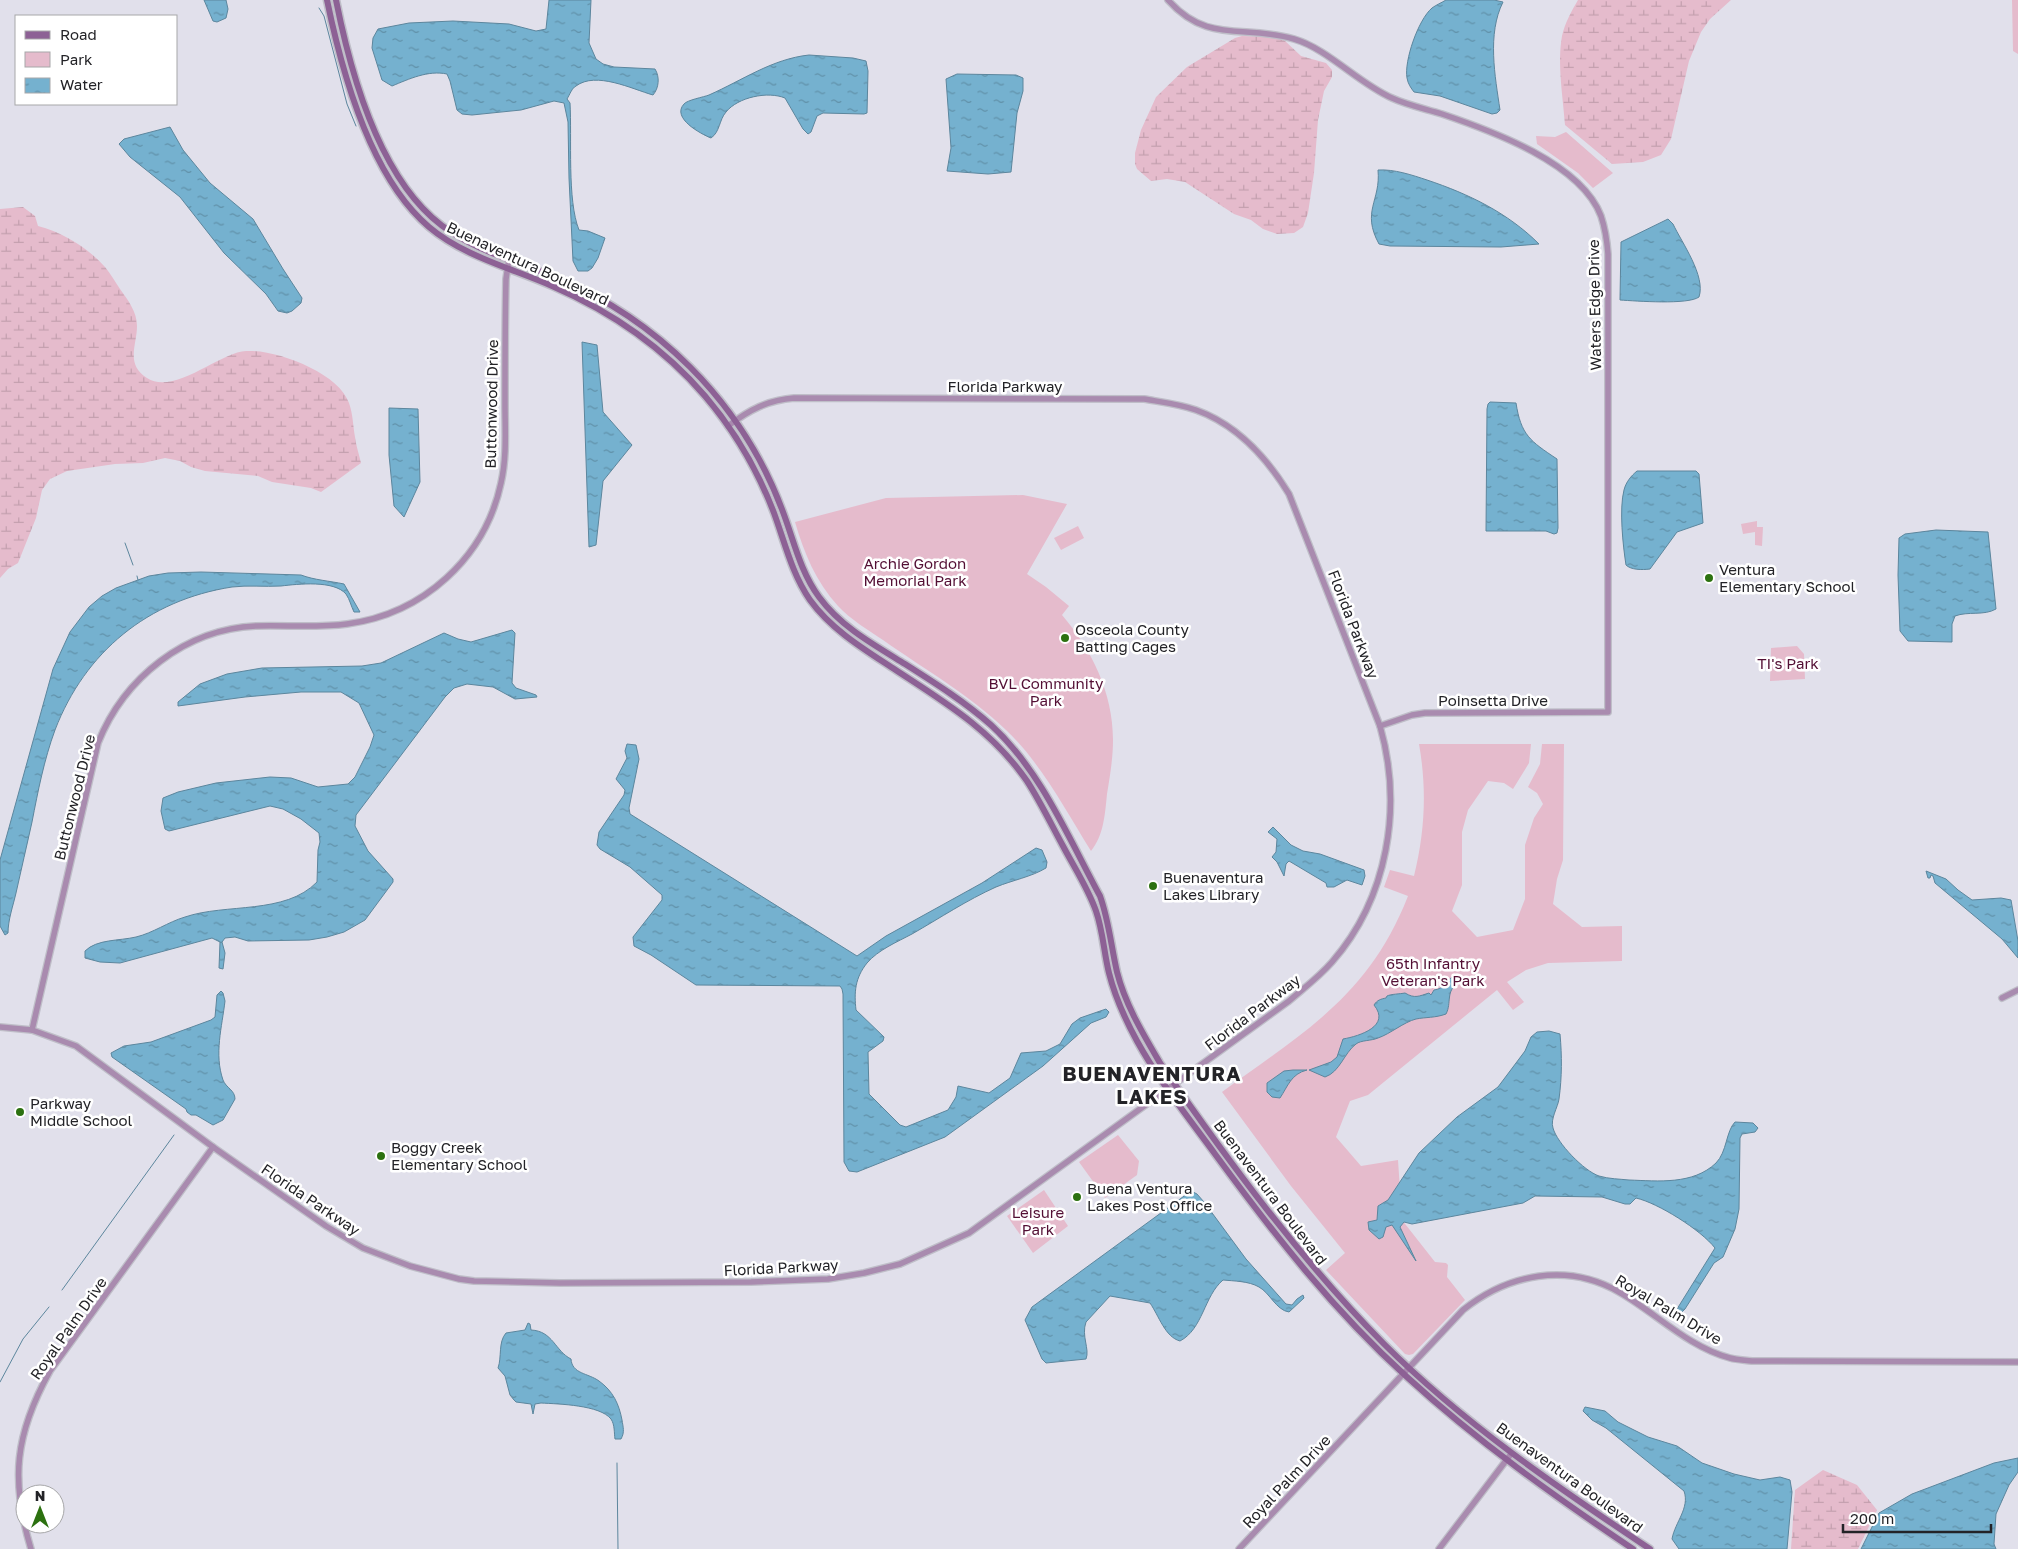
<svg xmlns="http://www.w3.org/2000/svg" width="2018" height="1549" viewBox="0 0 2018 1549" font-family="'Golos Text',sans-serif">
  <defs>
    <pattern id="wetland-marsh" width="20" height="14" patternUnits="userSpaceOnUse" patternTransform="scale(1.25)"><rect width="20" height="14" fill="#e5bbcc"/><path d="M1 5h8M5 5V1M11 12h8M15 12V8" fill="none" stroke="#c4a0af"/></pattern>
    <pattern id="water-ripples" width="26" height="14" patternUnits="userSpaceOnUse" patternTransform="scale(1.25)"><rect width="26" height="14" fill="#75b1cf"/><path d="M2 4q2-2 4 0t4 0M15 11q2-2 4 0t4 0" fill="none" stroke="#6090a8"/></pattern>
  </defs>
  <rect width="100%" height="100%" fill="#e1e0eb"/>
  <g fill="#e5bbcc">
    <path d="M2012 0H2018V54L2013 51Z"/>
    <path d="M1566 132 1613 173 1593 188 1578 173 1537 144 1536 136 1555 137Z"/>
    <path d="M1023 495 1067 504 1027 574 1046 587 1069 606 1062 615C1092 650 1113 693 1113 740 1113 758 1110 776 1107 794 1105 814 1104 835 1091 851 1066 811 1041 763 1006 730 970 695 924 669 883 640 868 630 850 619 838 606 816 582 804 553 795 522L886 498Z"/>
    <path d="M1757 521V527H1763L1762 546 1755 545V532L1743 534 1741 524Z"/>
    <path d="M1078 526 1084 538 1061 550 1054 538Z"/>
    <path d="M1797 646 1804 654 1805 679 1770 681 1771 648Z"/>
    <path d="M1419 744H1531L1529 763 1513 789 1504 783 1488 781 1468 810 1462 832V885L1452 911 1477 937 1513 930 1525 899V845L1534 818 1543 804 1537 793 1528 787 1540 764 1542 744H1564L1563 860 1557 879 1553 904 1582 927 1622 926V961L1548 963 1526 970 1507 982 1524 1002 1513 1010 1497 990 1368 1095 1350 1101 1336 1137 1361 1166 1398 1160 1402 1220 1435 1262 1446 1263 1448 1265 1447 1277 1465 1300 1413 1354 1409 1355 1405 1354 1326 1270 1345 1253 1291 1186 1222 1092C1304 1032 1369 996 1408 896L1384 887 1390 870 1414 876C1425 832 1427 789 1419 744Z"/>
    <path d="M1118 1135 1139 1161 1137 1175 1105 1198 1079 1162Z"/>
    <path d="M1044 1190 1068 1226 1033 1253 1007 1216Z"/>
  </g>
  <g fill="url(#wetland-marsh)">
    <path d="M1578 0H1731L1710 19 1701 32 1689 61 1671 139 1661 155 1643 162 1612 164 1565 125C1563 97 1557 63 1562 36 1565 23 1571 12 1578 0Z"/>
    <path d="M1242 36 1273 37 1284 40 1301 56 1326 63 1332 70V77L1324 91 1318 120 1314 173 1308 213 1303 227 1294 233 1277 234 1263 229 1251 220 1234 214 1185 182 1167 179 1151 181 1137 169 1135 164V153L1141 130 1156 97 1187 67 1235 38Z"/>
    <path d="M23 207 35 216 38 226C64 233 88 248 105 267 111 274 115 282 120 289 128 300 137 312 137 326 137 345 125 364 147 378 174 396 220 352 246 351 276 349 339 373 349 403 353 414 353 426 355 437 356 446 359 454 361 463L321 492 311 488 272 482 258 476 205 471 191 467 180 461 165 458 143 463 115 464 67 471 50 479 42 490 36 518 18 563 8 569 0 578V209Z"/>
    <path d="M1823 1470 1857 1485 1877 1510 1858 1549H1791L1795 1490Z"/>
  </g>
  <g fill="url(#water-ripples)" stroke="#5c869d">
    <path d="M204 0H226L228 9 226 18 217 22 213 21Z"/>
    <path d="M549 0H591L589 43 596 59 603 64 614 67 655 69C660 77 659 88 653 95 632 89 596 71 576 86 572 88 570 94 567 99L570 103C572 138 567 200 579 230L588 231 605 238 598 258 592 268 588 271H578L573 261 569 178 568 122 564 103 554 101 521 110 472 115 462 114 457 110 450 81 447 74C428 70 409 79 392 86L382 80 372 48 373 38 378 29 409 23 453 21 509 24 536 31 546 29Z"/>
    <path d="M1446 0H1494L1503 2C1487 34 1495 76 1500 110L1497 113 1492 114 1440 96 1414 92C1411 88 1408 84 1407 78 1404 61 1418 20 1432 8 1436 5 1441 3 1446 0Z"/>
    <path d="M809 55 853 58 866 61 868 71 867 113 864 114 823 113 817 116 811 132 808 134 803 129 785 98C768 91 738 97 726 112 719 120 720 132 711 138 701 134 671 118 684 104 687 100 704 97 709 95 743 80 772 59 809 55Z"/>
    <path d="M957 74 1016 75 1023 78V91L1017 113 1011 172 988 174 947 171 951 148 946 79Z"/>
    <path d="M170 127 183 150 210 183 253 219 283 269 302 298 301 303 292 311 287 313 278 311 266 294 224 253 180 197 130 157 119 144 124 139Z"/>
    <path d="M1378 170C1394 169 1412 175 1427 180 1469 194 1508 213 1539 244L1501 247 1390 246 1379 244C1361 211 1381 201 1378 170Z"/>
    <path d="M1668 219 1673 224C1682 243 1706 276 1699 297 1688 305 1636 301 1620 300L1621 242Z"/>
    <path d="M582 342 597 345 603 412 632 445 603 481 596 545 589 547Z"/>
    <path d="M1490 402 1516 403C1521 435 1530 441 1557 459L1558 528 1557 533 1554 534 1546 531H1486L1487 409 1488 404Z"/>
    <path d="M389 408 418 409 420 482 404 517 394 506 389 455Z"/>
    <path d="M1637 471H1696L1699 474 1703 523 1677 532 1650 569C1642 570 1631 570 1626 565 1623 546 1619 509 1624 490 1626 482 1631 476 1637 471Z"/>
    <path d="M1936 530 1988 532 1996 609C1984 616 1968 611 1955 616L1952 624V642L1908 641 1900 631 1898 575 1899 538 1905 534Z"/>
    <path d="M201 572 301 575C314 580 330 581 344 584L360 612H354C351 606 350 600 346 594 334 580 298 584 281 586 264 587 248 585 232 587 148 600 85 652 55 730 44 760 38 791 32 822 27 846 21 869 16 893 13 906 8 920 8 933L5 935 0 926V860L53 669 70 632 89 607 102 596 116 588 149 576 168 573Z"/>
    <path d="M512 630 515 633 512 683 516 688 536 695 537 697 515 699 493 687 467 684 454 688 445 697 356 815 355 826 368 851 393 879V882L365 920 344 932 327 937 309 940 248 941 235 937 225 938 222 942 225 953 223 969 219 968 220 942 212 938 120 963 100 962 85 958V951C97 939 119 941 136 937 153 933 168 922 185 917 226 903 285 915 317 882L318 850 320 842 319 833 301 819 283 809 270 806 169 831 165 829 161 811 163 798 178 792 216 783 270 777 291 778 318 787 348 784 355 777 370 747 374 735 359 703 341 692H301L245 697 178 706V702L200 684 227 674 262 668 362 666 381 663 444 633 458 639 471 642Z"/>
    <path d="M627 744 636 745 639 759 629 808 630 814 857 956 886 936 982 883 1036 848 1042 850 1047 862 1046 868C1031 877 1013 880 996 887 967 900 940 918 912 934 897 942 878 950 867 963 855 978 854 992 856 1010L884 1037 883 1041 868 1052 869 1094 900 1125 906 1127 948 1110 956 1097 958 1086 989 1093 1010 1078 1021 1053 1046 1051 1060 1044 1072 1024 1080 1018 1106 1009 1109 1012 1106 1017 1091 1023 1043 1066 945 1137 857 1172 849 1171 844 1162 843 994 842 989 840 986 696 985 651 955 634 946 633 937 662 900V895L630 867 600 849 597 845 599 832 624 795 625 790 616 779 627 758 625 751Z"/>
    <path d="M1273 827 1291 845 1303 851 1320 854 1364 870 1365 876 1362 885 1347 880 1334 887H1327L1326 883 1289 861 1286 864 1284 876 1277 862 1272 857 1276 852 1277 839 1268 832Z"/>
    <path d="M1926 871 1946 879 1958 890 1972 900 2001 898 2011 900 2018 941V958L2002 939 1935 883 1933 876 1931 875 1930 878H1928Z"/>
    <path d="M1456 974 1460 978 1459 983C1445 990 1452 1003 1446 1014 1435 1018 1426 1017 1416 1019 1404 1022 1390 1034 1378 1038 1371 1041 1361 1040 1356 1044 1344 1053 1340 1072 1325 1077L1309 1070 1331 1062 1337 1057 1343 1039C1360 1036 1391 1026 1374 1005 1377 1000 1381 999 1386 998L1387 996C1391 994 1400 994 1405 993 1415 999 1419 996 1429 993L1431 995 1434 990C1445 989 1447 979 1456 974Z"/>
    <path d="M221 991 223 993 225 1001C222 1027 214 1054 223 1080 226 1088 235 1090 235 1099L223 1120 213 1125 196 1115H191L187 1112 186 1109 112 1057 111 1053 124 1046 151 1042 211 1020 215 1017 217 995Z"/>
    <path d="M1549 1031 1560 1034C1562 1056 1562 1077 1559 1099 1558 1107 1550 1119 1553 1128 1557 1143 1584 1171 1599 1176 1609 1179 1620 1179 1629 1180 1658 1181 1693 1185 1716 1163 1727 1152 1726 1131 1735 1122L1753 1123 1758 1128 1755 1132 1742 1134 1740 1138 1739 1209 1735 1229 1723 1257 1714 1263 1685 1309 1680 1314 1677 1309 1715 1248C1701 1230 1658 1203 1636 1198L1630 1204H1625L1602 1197 1535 1196 1523 1203 1412 1224 1404 1222 1400 1227 1416 1261 1392 1225 1386 1227 1383 1237 1379 1239 1369 1230 1368 1222 1377 1220 1378 1206 1388 1200 1419 1153 1457 1117 1498 1087 1525 1051 1531 1037 1537 1032Z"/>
    <path d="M1293 1070H1307C1291 1074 1288 1086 1280 1098L1272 1097 1267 1092V1083L1284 1071Z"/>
    <path d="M1191 1191 1197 1194 1204 1202 1246 1259 1286 1304 1292 1305 1297 1299 1303 1295 1304 1298 1289 1312C1276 1310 1270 1293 1259 1287 1249 1281 1233 1281 1223 1280 1204 1296 1203 1329 1180 1341 1165 1337 1159 1316 1150 1303L1110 1296 1086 1322C1081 1336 1090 1349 1086 1359L1046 1363 1042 1359 1025 1320 1032 1307Z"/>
    <path d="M528 1323 530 1324 531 1330C553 1331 555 1351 571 1359 572 1374 588 1373 599 1381 613 1391 619 1404 622 1420 623 1427 625 1432 621 1439H615C614 1433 615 1425 611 1419 600 1405 559 1404 541 1403L535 1404 533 1414 531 1404 516 1402 514 1400 510 1395 505 1376 498 1368C502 1357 498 1342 506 1333L525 1330Z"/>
    <path d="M1585 1407 1605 1411 1618 1422 1648 1437 1677 1446 1702 1463 1734 1474 1760 1480 1780 1477 1790 1480 1792 1492 1787 1549H1679L1672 1539C1675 1522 1690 1508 1684 1491L1606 1428 1592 1420 1583 1411Z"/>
    <path d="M2018 1458V1472L2009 1485 1996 1514 1994 1544 1996 1549H1861L1879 1513 1912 1494 1994 1463Z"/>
  </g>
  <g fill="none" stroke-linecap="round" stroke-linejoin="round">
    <g stroke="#5c869d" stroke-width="1">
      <path d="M319 8 324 16 347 104 356 126"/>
      <path d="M125 543 133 565"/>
      <path d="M137 576 138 580"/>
      <path d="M62 1290 174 1135"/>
      <path d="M0 1382 23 1339 49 1307"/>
      <path d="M617 1463 618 1549"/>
    </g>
    <defs>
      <g id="tertiary">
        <path d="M1168 0C1208 45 1245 24 1294 39 1328 49 1358 83 1392 98 1407 105 1426 109 1442 114 1492 131 1581 163 1601 216 1605 228 1607 241 1608 254V712L1425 713 1412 715 1380 726"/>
        <path d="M2002 998 2018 990"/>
        <path d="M0 1027 32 1030 76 1046 213 1147 326 1226 363 1248 410 1266 459 1279 474 1281 560 1283 751 1282 828 1279 864 1273 900 1264 969 1233 1289 1001C1304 988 1319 977 1332 962 1388 898 1403 807 1380 726L1289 494C1267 458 1238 425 1196 410 1179 404 1161 402 1144 399L794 398C768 400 749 410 728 426"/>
        <path d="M32 1030 98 743C124 678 185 629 256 626 286 625 317 628 347 624 423 614 485 558 501 483 507 457 505 430 505 404 505 362 505 320 506 279L509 259"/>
        <path d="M31 1549C10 1480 15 1434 50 1371L213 1147"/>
        <path d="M1239 1549 1463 1310C1508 1274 1567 1262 1619 1292 1656 1313 1688 1347 1730 1358 1737 1360 1745 1360 1752 1361L2018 1362"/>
        <path d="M1439 1549 1511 1454"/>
      </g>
      <g id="secondary">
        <path d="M327 0C342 73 370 177 429 227 463 256 511 268 552 286 610 311 663 347 705 396 734 430 758 471 774 513 785 543 792 574 810 600 831 629 862 648 891 667 943 701 991 729 1027 781 1040 801 1051 824 1063 846 1074 867 1088 888 1096 911 1103 931 1104 953 1109 973 1115 997 1125 1019 1137 1041 1159 1081 1188 1117 1215 1154 1273 1233 1333 1310 1407 1377 1477 1441 1554 1496 1633 1549"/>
        <path d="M336 0C351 76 382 188 451 232 483 253 523 264 558 278 607 299 652 329 690 367 731 408 763 458 783 512 794 541 800 571 819 597 841 627 874 645 905 664 935 683 965 702 991 725 1041 771 1068 837 1100 896 1109 921 1111 946 1117 972 1125 1004 1143 1034 1160 1063 1229 1162 1299 1258 1384 1344 1463 1423 1557 1487 1650 1549"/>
      </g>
    </defs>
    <use href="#tertiary" stroke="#bfbec8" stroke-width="8"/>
    <use href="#secondary" stroke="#bfbec8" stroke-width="9"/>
    <use href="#tertiary" stroke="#a98baf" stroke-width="5.5"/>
    <use href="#secondary" stroke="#8d6195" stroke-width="6"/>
  </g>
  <g fill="#2c7110" stroke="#fff" stroke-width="2">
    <circle cx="1709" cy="578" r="5"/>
    <circle cx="1065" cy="638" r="5"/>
    <circle cx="1153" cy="886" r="5"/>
    <circle cx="20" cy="1112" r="5"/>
    <circle cx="381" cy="1156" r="5"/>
    <circle cx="1077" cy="1197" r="5"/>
  </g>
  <g text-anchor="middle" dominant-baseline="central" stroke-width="5" stroke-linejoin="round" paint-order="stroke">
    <g font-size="15" fill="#232327" stroke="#fff">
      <text transform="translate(528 263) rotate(25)">Buenaventura Boulevard</text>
      <text transform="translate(1594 305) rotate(-91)">Waters Edge Drive</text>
      <text x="1005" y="386">Florida Parkway</text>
      <text transform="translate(491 404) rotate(-89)">Buttonwood Drive</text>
      <text transform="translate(1354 624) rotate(69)">Florida Parkway</text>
      <text x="1493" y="700">Poinsetta Drive</text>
      <text transform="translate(74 797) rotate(-76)">Buttonwood Drive</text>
      <text transform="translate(1252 1012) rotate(-37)">Florida Parkway</text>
      <text transform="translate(1271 1192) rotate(53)">Buenaventura Boulevard</text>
      <text transform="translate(311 1199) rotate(34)">Florida Parkway</text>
      <text transform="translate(781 1267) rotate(-3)">Florida Parkway</text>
      <text transform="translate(1669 1309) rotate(31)">Royal Palm Drive</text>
      <text transform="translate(68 1328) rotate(-55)">Royal Palm Drive</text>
      <text transform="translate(1570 1477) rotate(36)">Buenaventura Boulevard</text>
      <text transform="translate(1286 1481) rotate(-47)">Royal Palm Drive</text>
    </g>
    <g font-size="15" fill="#530f34" stroke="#fff">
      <text x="915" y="563">Archie Gordon<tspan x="915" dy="17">Memorial Park</tspan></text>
      <text x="1788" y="663">TI's Park</text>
      <text x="1046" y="683">BVL Community<tspan x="1046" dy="17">Park</tspan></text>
      <text x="1433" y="963">65th Infantry<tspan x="1433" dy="17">Veteran's Park</tspan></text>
      <text x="1038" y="1212">Leisure<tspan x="1038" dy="17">Park</tspan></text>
    </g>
    <g font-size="15" fill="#232327" stroke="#fff" text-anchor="start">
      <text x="1719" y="569">Ventura<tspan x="1719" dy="17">Elementary School</tspan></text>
      <text x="1075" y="629">Osceola County<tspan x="1075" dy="17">Batting Cages</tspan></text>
      <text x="1163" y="877">Buenaventura<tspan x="1163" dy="17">Lakes Library</tspan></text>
      <text x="30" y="1103">Parkway<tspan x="30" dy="17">Middle School</tspan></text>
      <text x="391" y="1147">Boggy Creek<tspan x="391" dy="17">Elementary School</tspan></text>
      <text x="1087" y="1188">Buena Ventura<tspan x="1087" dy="17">Lakes Post Office</tspan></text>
    </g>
    <g font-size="20" font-weight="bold" letter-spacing="1" fill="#232327" stroke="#fff">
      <text x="1152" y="1073">BUENAVENTURA<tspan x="1152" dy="23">LAKES</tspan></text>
    </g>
  </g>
  <rect x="15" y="15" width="162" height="90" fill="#ffffff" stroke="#a7a7a9"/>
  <rect x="25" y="31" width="25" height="8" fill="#8d6195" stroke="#a7a7a9"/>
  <text x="60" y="40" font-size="15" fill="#232327">Road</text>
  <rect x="25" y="52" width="25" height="15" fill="#e5bbcc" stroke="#a7a7a9"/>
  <text x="60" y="65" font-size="15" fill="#232327">Park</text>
  <rect x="25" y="78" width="25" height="15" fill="url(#water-ripples)" stroke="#a7a7a9"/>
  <text x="60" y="90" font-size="15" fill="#232327">Water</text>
  <g transform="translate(40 1509)"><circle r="24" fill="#ffffff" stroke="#a7a7a9"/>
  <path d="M0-4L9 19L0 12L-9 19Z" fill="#2c7110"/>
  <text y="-8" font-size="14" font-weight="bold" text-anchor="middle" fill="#232327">N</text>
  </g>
  <path d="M1843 1524v8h148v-8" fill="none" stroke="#232327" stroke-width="2.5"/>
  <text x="1850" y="1524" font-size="15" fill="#232327" stroke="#ffffff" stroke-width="4" paint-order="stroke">200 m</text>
</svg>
